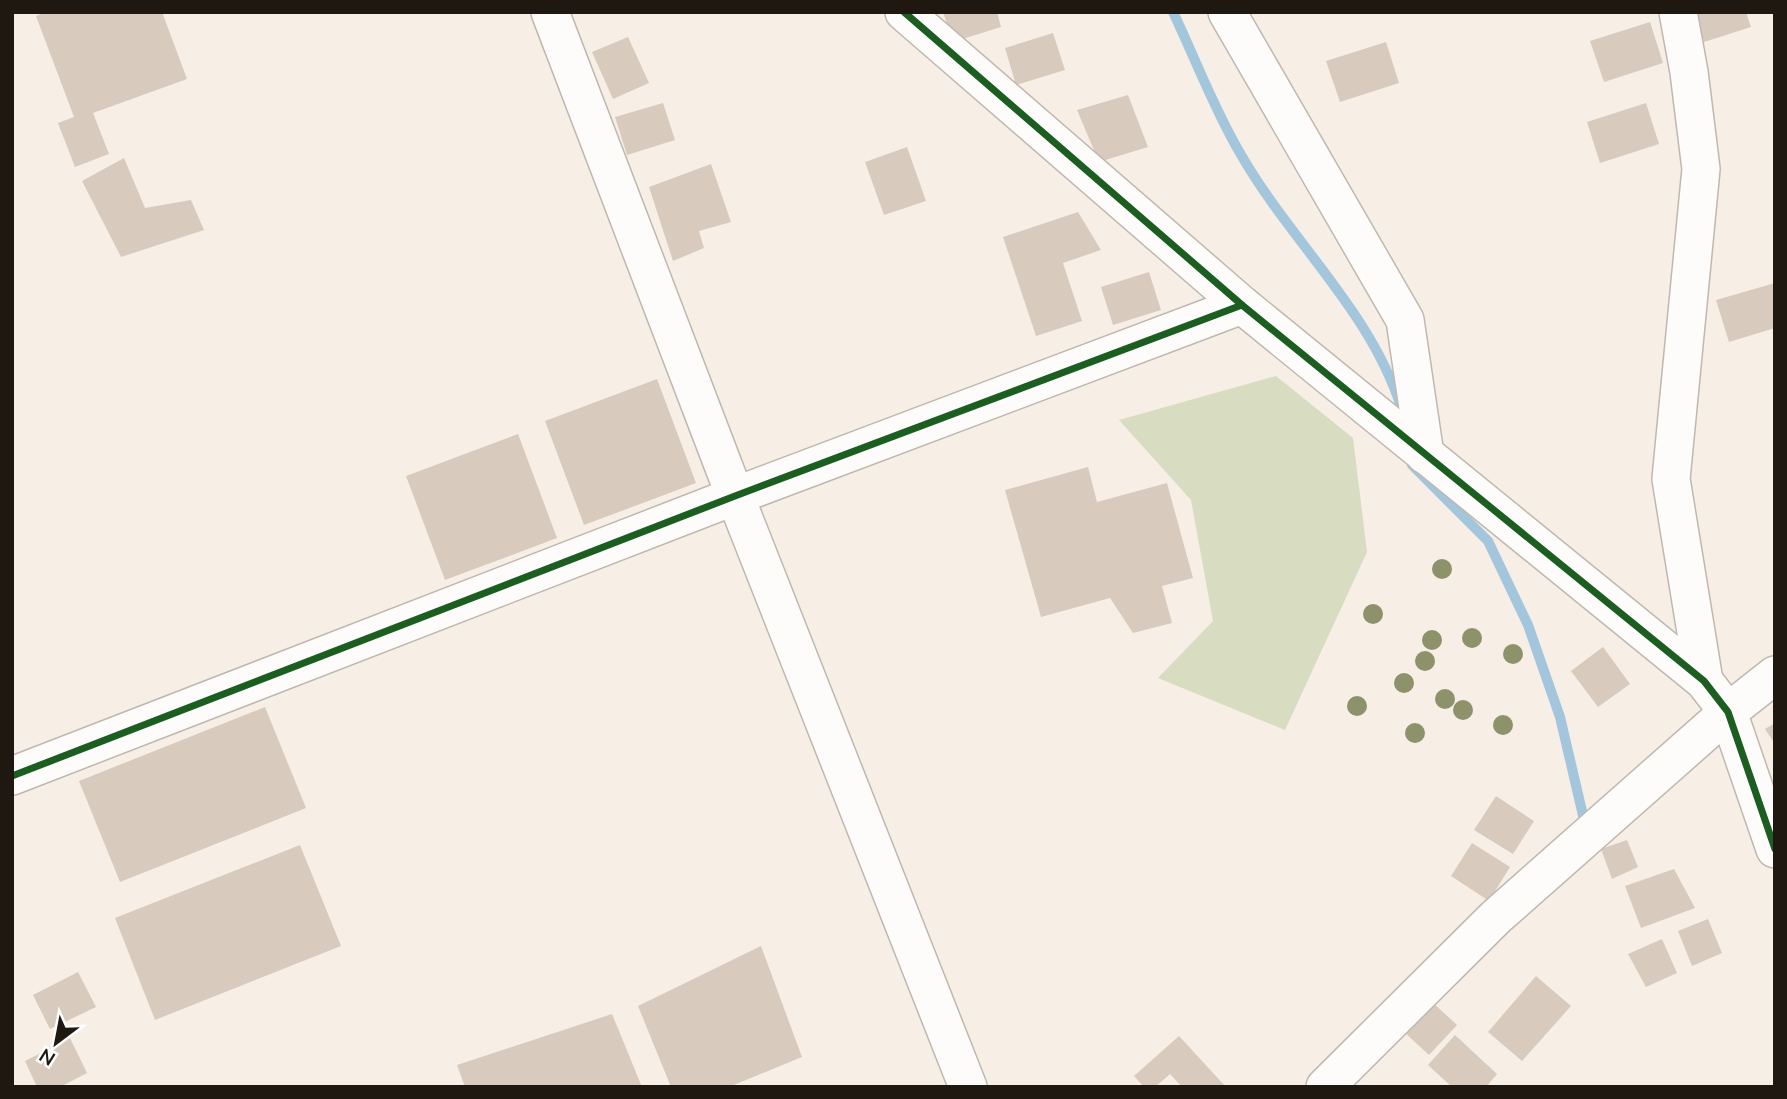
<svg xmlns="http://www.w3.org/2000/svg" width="1787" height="1099" viewBox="0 0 1787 1099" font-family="'Nunito Sans',sans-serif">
  <rect width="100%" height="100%" fill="#f7eee5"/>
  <path fill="#d8dcc0" d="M1276 376 1353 438 1367 552 1285 730 1158 678 1213 621 1191 500 1119 420Z"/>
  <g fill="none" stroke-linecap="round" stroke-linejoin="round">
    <g stroke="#a4c6dd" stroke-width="10">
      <path d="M1173 12C1195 58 1214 109 1240 153 1290 241 1372 312 1402 410"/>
      <path d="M1412 465 1488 541 1528 625 1560 717 1585 824"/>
    </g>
  </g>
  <g fill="#d8cbbe">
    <path d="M46 12H162L187 79 93 113 109 154 75 167 58 123 74 117 36 16Z"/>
    <path d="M943 12H997L1001 27 953 42Z"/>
    <path d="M1694 12H1746L1751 27 1704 42Z"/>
    <path d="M1650 22 1663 63 1604 82 1590 41Z"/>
    <path d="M1053 33 1065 70 1016 85 1005 48Z"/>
    <path d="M628 37 649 83 613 99 592 52Z"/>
    <path d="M1386 42 1399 83 1340 102 1326 61Z"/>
    <path d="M1128 95 1148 147 1099 162 1077 110Z"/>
    <path d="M663 103 675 140 627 155 615 117Z"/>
    <path d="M1646 103 1659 144 1600 163 1587 122Z"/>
    <path d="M907 147 926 201 884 215 865 162Z"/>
    <path d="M124 158 145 208 191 200 204 230 121 257 82 181Z"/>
    <path d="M711 164 731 222 699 231 704 248 673 261 649 187Z"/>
    <path d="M1078 212 1101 250 1063 263 1082 321 1036 336 1003 237Z"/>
    <path d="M1149 272 1161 310 1113 325 1101 287Z"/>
    <path d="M1775 283V328L1729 342 1716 300Z"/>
    <path d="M657 379 696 483 584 525 545 421Z"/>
    <path d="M518 434 557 538 445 580 406 476Z"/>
    <path d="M1088 467 1097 502 1167 483 1193 578 1162 586 1172 623 1133 633 1110 598 1041 617 1005 490Z"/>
    <path d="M1603 647 1630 684 1598 707 1571 671Z"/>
    <path d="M265 707 306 808 120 882 79 781Z"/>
    <path d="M1775 723V744L1765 729Z"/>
    <path d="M1496 796 1534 821 1513 854 1474 830Z"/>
    <path d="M1627 840 1638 867 1612 879 1601 849Z"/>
    <path d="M1472 843 1510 867 1489 901 1451 876Z"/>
    <path d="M300 845 341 946 155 1020 115 918Z"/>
    <path d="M1674 869 1695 908 1641 928 1625 886Z"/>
    <path d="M1708 919 1722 953 1692 966 1678 931Z"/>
    <path d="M1662 939 1677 973 1646 987 1628 954Z"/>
    <path d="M761 946 802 1057 729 1087H671L638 1006Z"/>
    <path d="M78 972 96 1007 50 1029 33 995Z"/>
    <path d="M1536 976 1571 1006 1522 1061 1488 1032Z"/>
    <path d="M1431 1001 1457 1025 1429 1055 1403 1031Z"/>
    <path d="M612 1014 642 1087H465L457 1065Z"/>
    <path d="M1455 1035 1497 1074 1486 1087H1452L1428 1065Z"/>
    <path d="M1179 1036 1226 1087H1182L1170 1074 1155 1087H1144L1134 1076Z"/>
    <path d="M70 1038 87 1073 60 1087H37L25 1061Z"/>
  </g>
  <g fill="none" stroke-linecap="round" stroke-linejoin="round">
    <defs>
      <g id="minor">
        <path d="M550 12 735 496 968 1087"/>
        <path d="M904 12 1242 305 1704 681 1728 712 1775 849"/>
        <path d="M1227 12 1405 320 1425 455"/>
        <path d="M1678 12 1689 72 1701 169 1671 479 1704 681"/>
        <path d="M12 776 735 496 1242 305"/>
        <path d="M1325 1087 1496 917 1728 712 1775 675"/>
      </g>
    </defs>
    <use href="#minor" stroke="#bfb8b0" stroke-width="40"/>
    <use href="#minor" stroke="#fefcfb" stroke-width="37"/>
    <defs>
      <g id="cycleway">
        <path d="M904 12 1242 305 1704 681 1728 712 1775 849"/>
        <path d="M12 776 735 496 1242 305"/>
      </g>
    </defs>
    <use href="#cycleway" stroke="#fff" stroke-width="11"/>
    <use href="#cycleway" stroke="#1b5e20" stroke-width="7"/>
  </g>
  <g fill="#8d926a">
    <circle cx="1442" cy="569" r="10"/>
    <circle cx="1373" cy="614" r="10"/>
    <circle cx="1472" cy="638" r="10"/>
    <circle cx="1432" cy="640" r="10"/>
    <circle cx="1513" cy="654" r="10"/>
    <circle cx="1425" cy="661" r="10"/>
    <circle cx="1404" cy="683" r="10"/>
    <circle cx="1445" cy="699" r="10"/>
    <circle cx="1357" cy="706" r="10"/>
    <circle cx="1463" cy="710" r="10"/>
    <circle cx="1503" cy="725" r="10"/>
    <circle cx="1415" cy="733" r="10"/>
  </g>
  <rect width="1787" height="1099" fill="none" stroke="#1f1811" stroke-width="28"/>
  <g transform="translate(56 1043) rotate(212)" stroke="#ffffff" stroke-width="5" paint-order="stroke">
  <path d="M0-5L12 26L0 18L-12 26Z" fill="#1f1811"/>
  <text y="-10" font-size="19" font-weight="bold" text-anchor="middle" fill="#1f1811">N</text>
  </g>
</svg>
